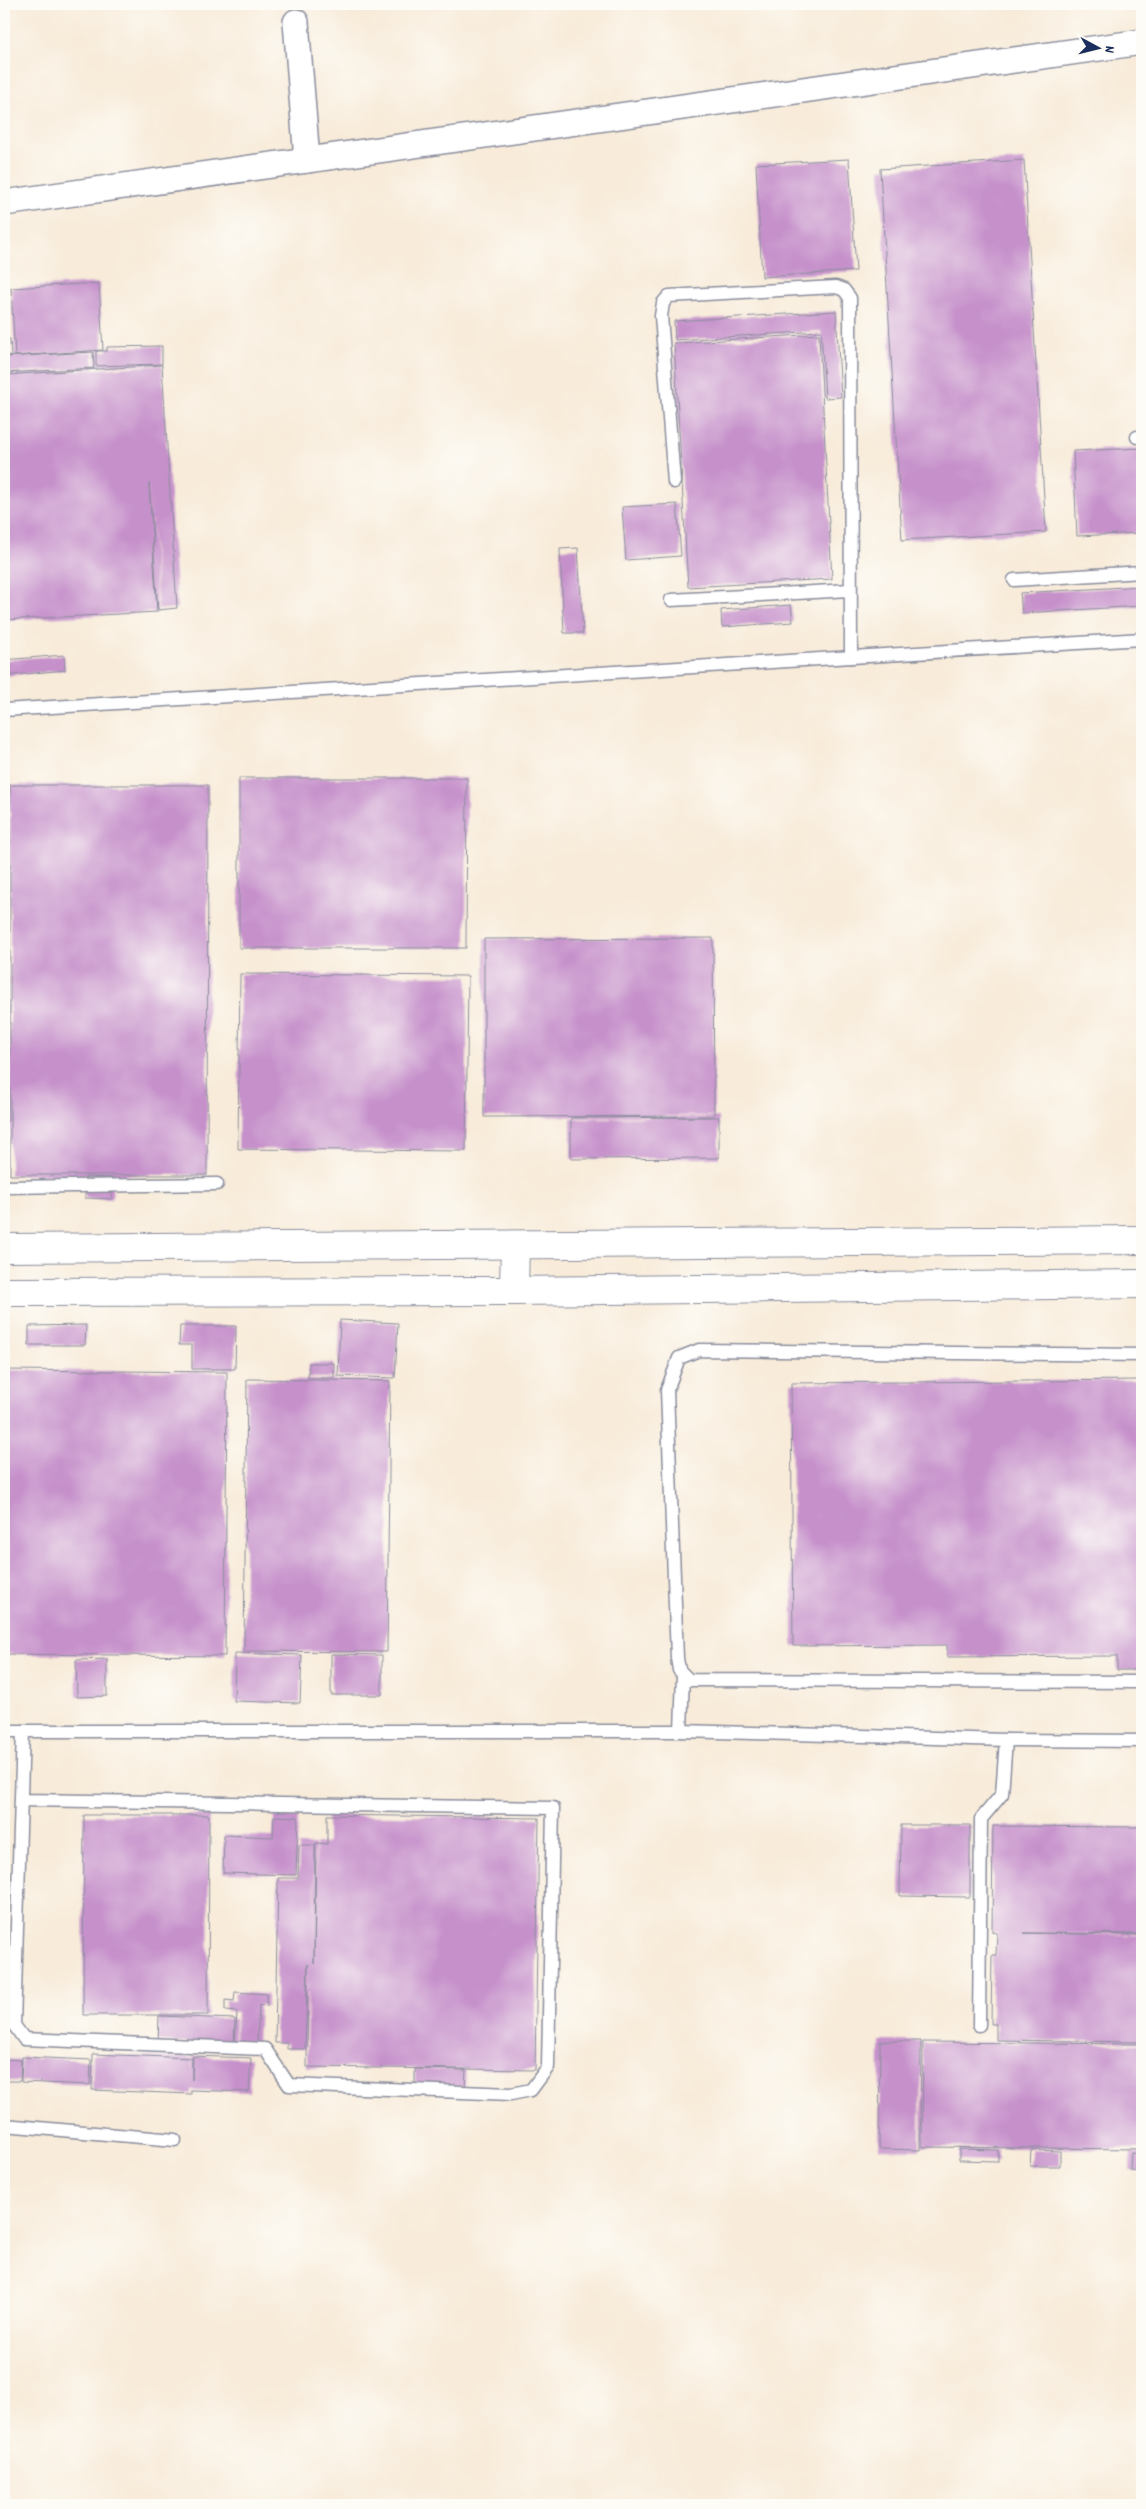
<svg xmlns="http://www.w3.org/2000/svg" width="1146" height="2509" viewBox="0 0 1146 2509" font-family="Dekko,sans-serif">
  <rect width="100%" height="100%" fill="#fdfcf7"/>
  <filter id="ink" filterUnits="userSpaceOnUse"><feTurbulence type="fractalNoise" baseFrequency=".02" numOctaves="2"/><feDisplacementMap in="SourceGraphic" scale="10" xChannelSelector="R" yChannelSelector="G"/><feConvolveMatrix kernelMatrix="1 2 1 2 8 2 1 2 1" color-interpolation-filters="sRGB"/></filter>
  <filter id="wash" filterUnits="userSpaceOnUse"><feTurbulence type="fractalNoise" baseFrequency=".0096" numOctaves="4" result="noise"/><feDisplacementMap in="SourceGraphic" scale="20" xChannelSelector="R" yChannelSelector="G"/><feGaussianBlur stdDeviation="1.12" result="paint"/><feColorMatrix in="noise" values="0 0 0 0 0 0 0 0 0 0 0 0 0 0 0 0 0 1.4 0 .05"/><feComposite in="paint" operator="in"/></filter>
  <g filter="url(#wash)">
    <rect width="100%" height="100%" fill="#f8ebd9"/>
    <g id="blocks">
      <g fill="#c691cb">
        <path d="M849 159 856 271 762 277 756 164Z"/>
        <path d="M1024 160 1046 532 902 540 880 169Z"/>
        <path d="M99 283 103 350 15 356 11 288Z"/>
        <path d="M836 311 841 397 825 398 821 331 675 340 674 321Z"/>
        <path d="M819 334 832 579 688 587 674 343Z"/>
        <path d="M4 339H10L11 356H4Z"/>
        <path d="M162 346V364L96 366V351H107V347Z"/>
        <path d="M93 352 94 368 4 373V357Z"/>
        <path d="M162 365 177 608 158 610 149 483 157 612 4 620V375Z"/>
        <path d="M1142 448V533L1077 536 1073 451Z"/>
        <path d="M677 504 681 556 626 560 622 507Z"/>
        <path d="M578 548 583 633H564L560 549Z"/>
        <path d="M1142 586V606L1022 613 1020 593Z"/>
        <path d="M791 605 793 622 722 627 721 610Z"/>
        <path d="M64 655 65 670 4 676V660Z"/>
        <path d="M239 778H467L466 948H239Z"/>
        <path d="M10 785H208L207 1175H10Z"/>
        <path d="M4 831H6L8 1121H4Z"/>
        <path d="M713 938 714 1116 484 1117V939Z"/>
        <path d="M240 974 468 976 466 1151 238 1149Z"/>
        <path d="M719 1117V1158L571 1159V1118Z"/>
        <path d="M85 1177 113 1178 112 1199 85 1198Z"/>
        <path d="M340 1320 398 1323 395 1378 338 1376Z"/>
        <path d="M86 1325 85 1345H29V1326Z"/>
        <path d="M180 1326H236L235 1369H192V1345H179Z"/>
        <path d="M309 1363H334V1378H308Z"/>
        <path d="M4 1370 227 1372 225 1656 4 1654Z"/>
        <path d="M247 1379 390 1381 387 1652 244 1651Z"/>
        <path d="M1142 1380V1670H1117V1656L947 1657V1645L793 1646 791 1383Z"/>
        <path d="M235 1653 302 1655 300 1703 234 1701Z"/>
        <path d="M331 1654 382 1655V1695H331Z"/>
        <path d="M107 1659V1696L77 1697 76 1660Z"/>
        <path d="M84 1815H209L208 2015H83Z"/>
        <path d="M327 1815 539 1818 535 2070 307 2067 308 1964 305 2049H287V2043H275L278 1878H298L299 1845H315L314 1964 316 1843 327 1844Z"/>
        <path d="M274 1816 298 1817 296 1875 223 1873 224 1835 273 1837Z"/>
        <path d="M901 1825H970V1897L900 1896Z"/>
        <path d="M993 1826 1142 1827V1934L1024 1933 1142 1935V2042L996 2040V2024H991L992 1955H996L997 1933 992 1932Z"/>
        <path d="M235 1992 267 1994V2006L259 2005 257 2045 235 2044 237 2012 225 2011V2000L234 2001Z"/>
        <path d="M159 2016 235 2019 234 2045 158 2042Z"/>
        <path d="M880 2041H921L920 2150 879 2149Z"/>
        <path d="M923 2042 1142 2044V2149L922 2147Z"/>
        <path d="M93 2054 192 2058V2080L193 2056 251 2058 249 2092 191 2090V2094L92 2090Z"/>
        <path d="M22 2057 91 2060 90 2085 21 2082Z"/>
        <path d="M4 2059 21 2060 20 2081H4Z"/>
        <path d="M415 2069 466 2070 465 2087 415 2085Z"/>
        <path d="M959 2149 998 2150V2161L959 2160Z"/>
        <path d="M1031 2150 1060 2151V2166H1030Z"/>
        <path d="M1131 2153 1142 2154V2171L1130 2170Z"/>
      </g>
    </g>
  </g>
  <g filter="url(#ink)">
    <use href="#blocks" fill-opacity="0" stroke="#8a8d9c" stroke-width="1"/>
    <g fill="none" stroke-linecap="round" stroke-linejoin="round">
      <defs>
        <g id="service">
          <path d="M1137 437H1142"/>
          <path d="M674 482 661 316 663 303 669 296 836 287 844 290 850 298 851 657"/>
          <path d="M1014 580 1142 572"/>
          <path d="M671 600 850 590"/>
          <path d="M4 710 1142 639"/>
          <path d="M4 1187 217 1184"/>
          <path d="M1142 1355 699 1350 679 1358 667 1390 677 1658 679 1670 689 1680 1142 1682"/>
          <path d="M4 1731H681L1006 1740 1142 1741"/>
          <path d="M681 1731 683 1675"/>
          <path d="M22 1800 553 1808 548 2067 531 2090 511 2094 289 2085 265 2049 24 2039 14 2025 23 1731"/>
          <path d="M979 2025 981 1819 1002 1794 1006 1740"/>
          <path d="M4 2125 175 2140"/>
        </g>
        <g id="minor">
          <path d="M296 22 307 160"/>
          <path d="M4 203 1142 42"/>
        </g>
        <g id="tertiary">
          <path d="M4 1248 1142 1240"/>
          <path d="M514 1291 515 1245"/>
          <path d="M4 1292 514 1291 1142 1284"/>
        </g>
      </defs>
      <use href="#service" stroke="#8a8d9c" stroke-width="15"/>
      <use href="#minor" stroke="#8a8d9c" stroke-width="28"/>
      <use href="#tertiary" stroke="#8a8d9c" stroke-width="30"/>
      <use href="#service" stroke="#fff" stroke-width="12"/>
      <use href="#minor" stroke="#fff" stroke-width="25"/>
      <use href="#tertiary" stroke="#fff" stroke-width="28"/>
    </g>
  </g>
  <rect width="1146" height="2509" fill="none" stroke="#fdfcf7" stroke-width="20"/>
  <g transform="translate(1098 48) rotate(97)" stroke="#fdfcf7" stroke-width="4" paint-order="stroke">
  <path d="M0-4L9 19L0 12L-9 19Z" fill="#1b2f5e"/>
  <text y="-8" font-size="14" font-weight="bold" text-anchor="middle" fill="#1b2f5e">N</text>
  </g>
</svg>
